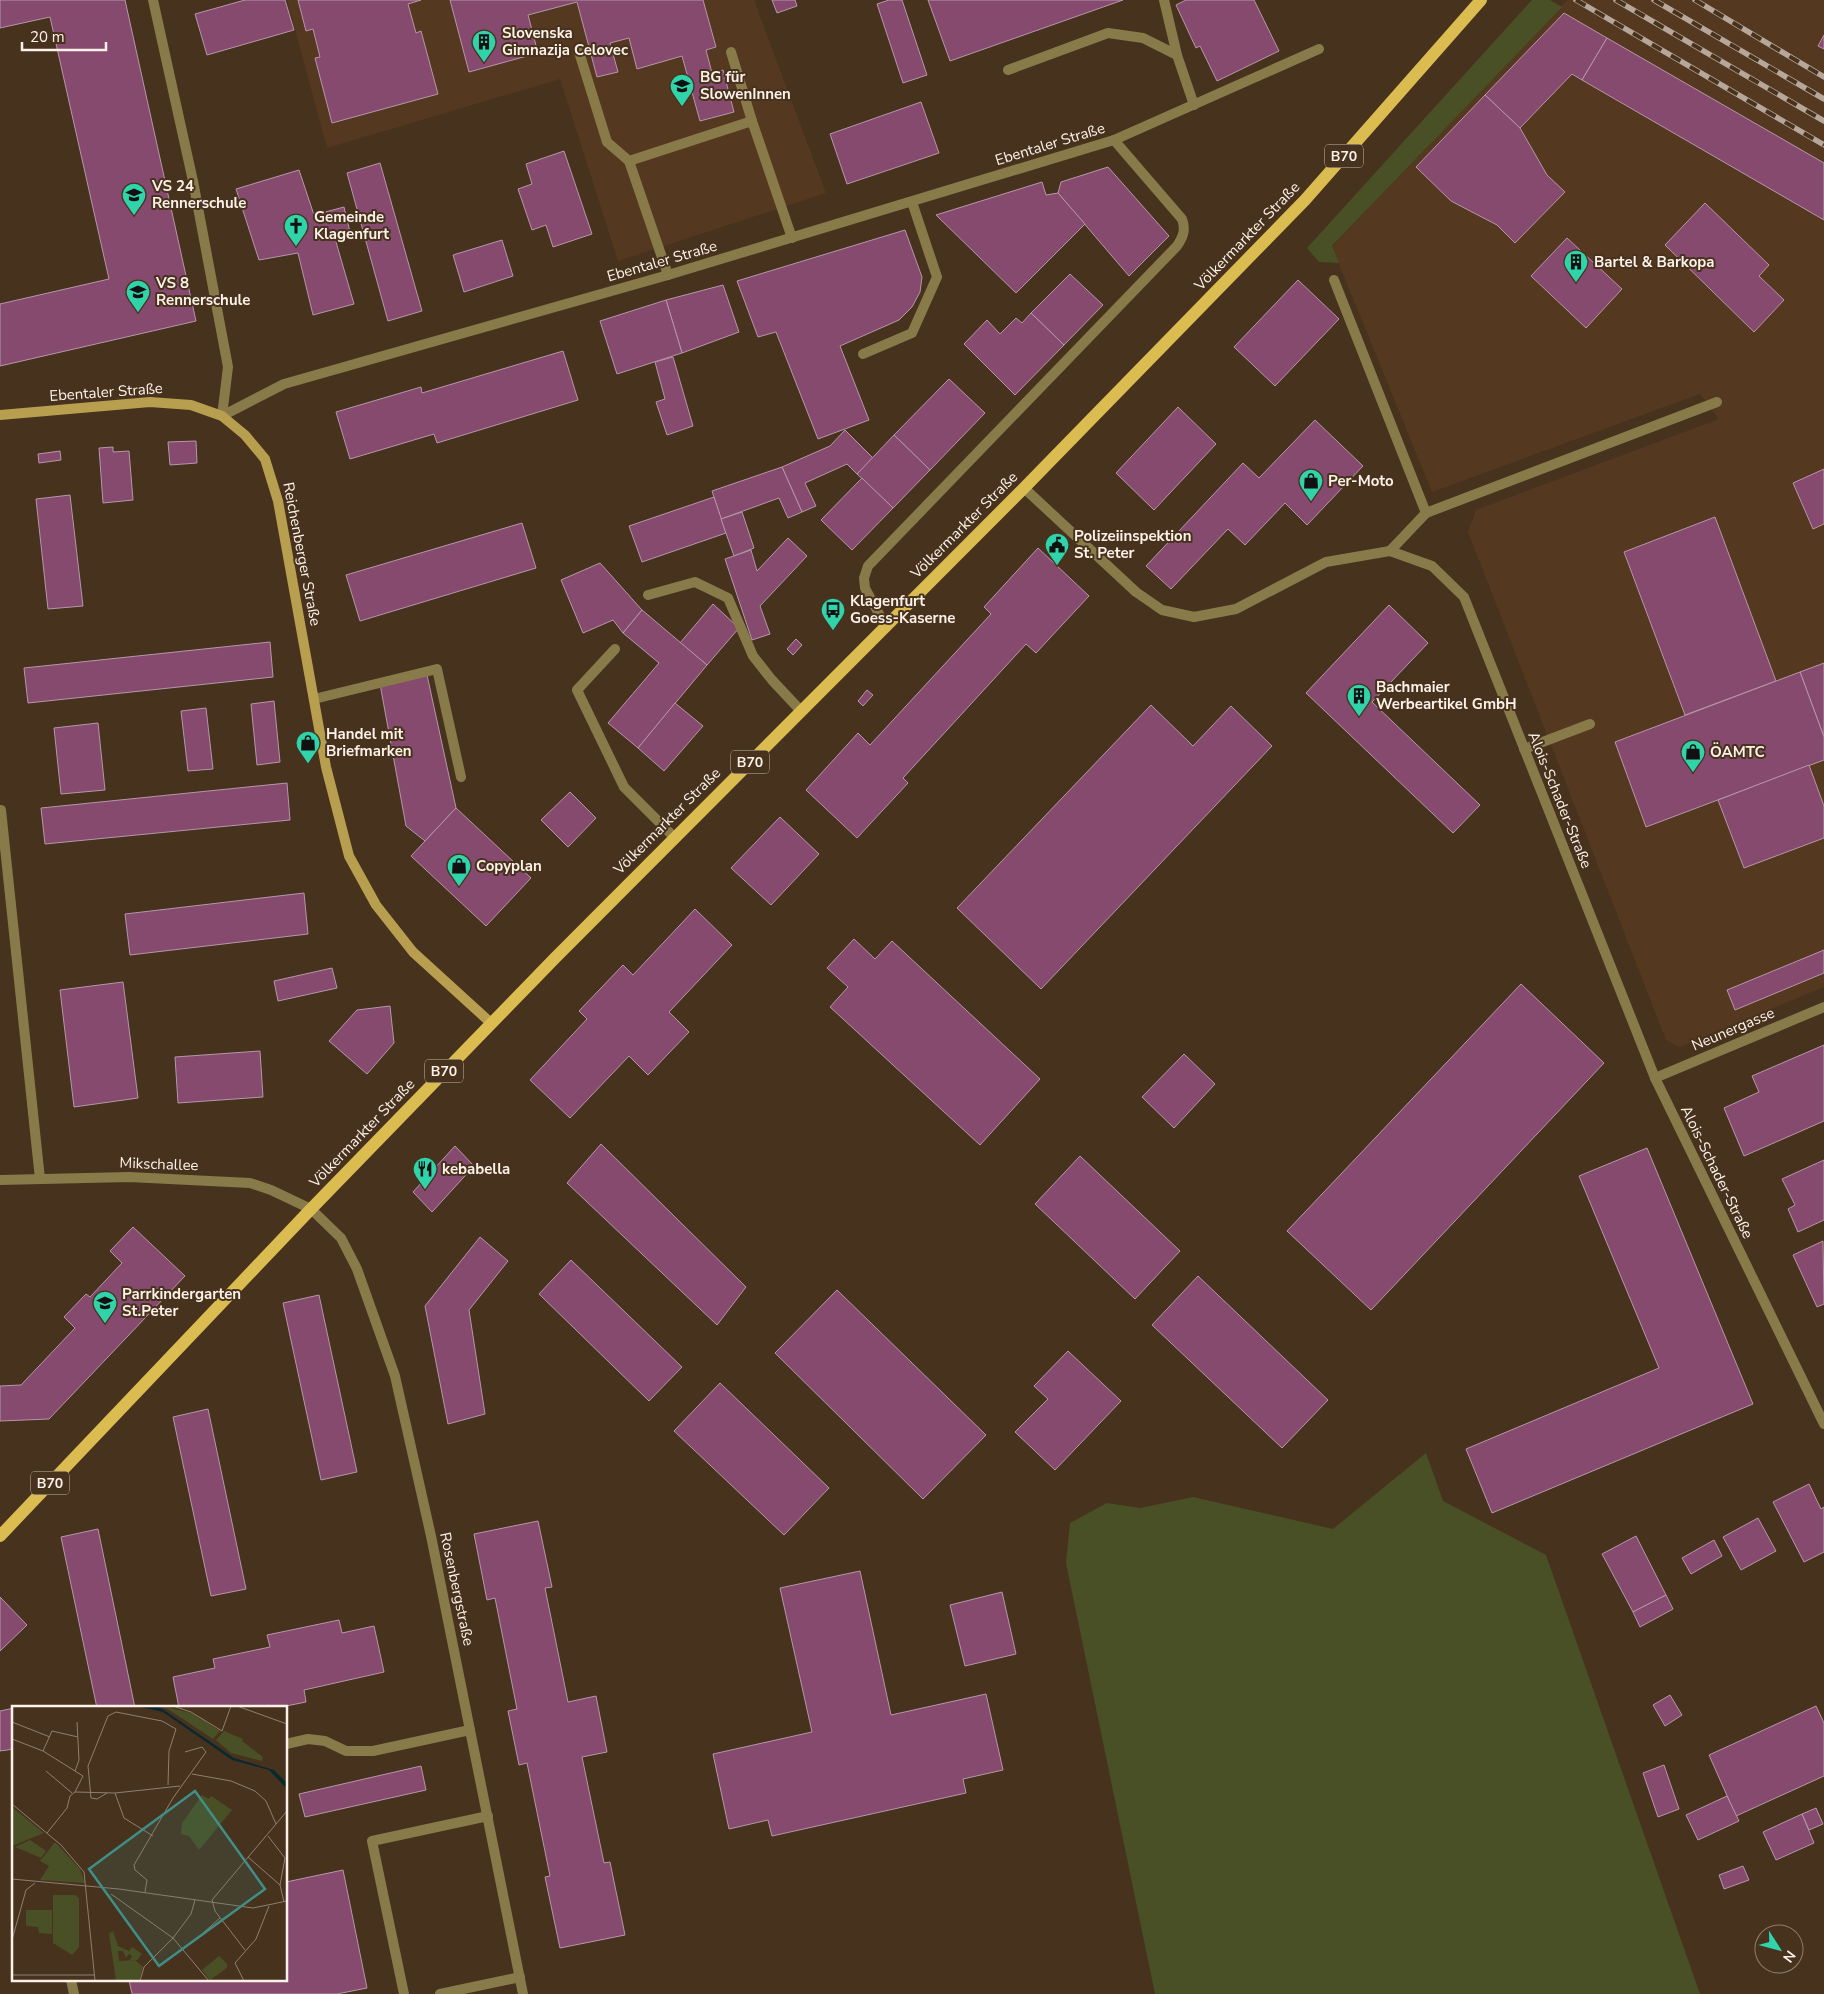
<svg xmlns="http://www.w3.org/2000/svg" width="1824" height="1994" viewBox="0 0 1824 1994" font-family="'Nunito Sans',sans-serif">
  <rect width="100%" height="100%" fill="#47321e"/>
  <g fill="#54381f">
    <path d="M287 0H754L826 193 618 261 560 79 327 148Z"/>
    <path d="M1567 0H1824V987L1679 1047 1666 1040 1468 532 1476 510 1719 419 1700 394 1432 492 1332 247Z"/>
  </g>
  <g fill="#495025">
    <path d="M1532 0H1550L1562 7 1332 246 1339 263 1319 262 1307 248Z"/>
    <path d="M1426 1453 1443 1501 1546 1555 1700 1994H1155L1066 1563 1070 1523 1107 1503 1140 1508 1193 1497 1333 1529Z"/>
  </g>
  <g fill="#854a6e" stroke="#b697a9">
    <path d="M0 0H125L196 321 0 366V304L109 279 50 17 0 28Z"/>
    <path d="M245 0H285L294 30 207 55 195 14Z"/>
    <path d="M298 0H421L408 4 416 33 421 31 438 94 332 123 315 58 320 57 313 29 306 31Z"/>
    <path d="M450 0H703L716 47 706 50 712 73 723 70 734 112 700 121 682 56 637 69 629 38 610 43 618 72 597 77 577 2 528 15 538 53 469 72Z"/>
    <path d="M772 0H795L797 6 777 13Z"/>
    <path d="M889 0H902L927 75 903 83 877 4Z"/>
    <path d="M928 0H1123L950 61Z"/>
    <path d="M1186 0H1254L1279 51 1217 81 1200 46 1196 48 1176 5Z"/>
    <path d="M1564 13 1607 38 1582 80 1572 74 1520 128 1485 95Z"/>
    <path d="M1824 35V49L1818 46Z"/>
    <path d="M1607 38 1824 163V220L1582 80Z"/>
    <path d="M1485 95 1520 128 1547 175 1565 192 1515 243 1497 225 1451 201 1416 167Z"/>
    <path d="M921 102 939 153 847 184 830 134Z"/>
    <path d="M564 151 592 234 553 247 546 225 532 230 518 189 532 184 526 164Z"/>
    <path d="M380 163 422 311 388 321 347 173Z"/>
    <path d="M1108 167 1169 236 1129 276 1058 193 1061 182Z"/>
    <path d="M299 170 314 215 344 207 351 236 336 242 354 304 313 315 298 253 259 260 236 189Z"/>
    <path d="M1042 182 1046 195 1058 193 1085 224 1016 293 936 215Z"/>
    <path d="M1705 203 1769 265 1759 276 1784 300 1754 332 1665 245Z"/>
    <path d="M905 230 922 277 920 292 912 307 899 320 840 346 869 420 818 439 776 332 758 337 737 281Z"/>
    <path d="M1567 238 1622 289 1586 328 1531 276Z"/>
    <path d="M502 240 513 276 464 292 453 255Z"/>
    <path d="M1070 274 1103 305 1064 345 1031 313Z"/>
    <path d="M1298 280 1339 319 1275 386 1234 347Z"/>
    <path d="M723 285 739 332 682 353 666 300Z"/>
    <path d="M666 300 682 353 617 374 600 321Z"/>
    <path d="M1031 313 1064 345 1015 395 964 344 987 320 1000 334 1016 318 1022 323Z"/>
    <path d="M563 351 578 400 437 443 434 434 350 459 336 412 421 387 422 393Z"/>
    <path d="M673 357 693 426 667 435 656 402 665 399 655 362Z"/>
    <path d="M949 379 985 413 930 470 894 435Z"/>
    <path d="M1178 407 1216 444 1154 510 1116 473Z"/>
    <path d="M1315 420 1363 466 1307 525 1285 503 1245 545 1228 529 1171 589 1146 566 1243 463 1259 478Z"/>
    <path d="M845 430 873 458 857 474 847 464 805 483 816 506 802 512 782 467 830 446Z"/>
    <path d="M894 435 930 470 893 508 857 474Z"/>
    <path d="M196 441 197 463 170 465 168 442Z"/>
    <path d="M113 447V452L129 451 133 500 103 503 99 448Z"/>
    <path d="M60 451 61 460 39 463 38 454Z"/>
    <path d="M782 467 802 512 788 518 779 498 721 519 712 491Z"/>
    <path d="M1824 469V524L1813 529 1793 483Z"/>
    <path d="M862 478 893 508 852 550 821 520Z"/>
    <path d="M70 495 83 606 48 609 36 499Z"/>
    <path d="M714 497 726 533 642 562 629 526Z"/>
    <path d="M742 512 754 548 734 556 721 519Z"/>
    <path d="M1715 517 1776 681 1685 715 1624 552Z"/>
    <path d="M522 523 536 568 360 621 346 575Z"/>
    <path d="M788 538 807 556 760 606 770 634 752 640 725 559 751 550 757 571Z"/>
    <path d="M1038 548 1089 596 1036 653 1026 644 903 778 908 783 857 838 806 790 858 733 870 745 991 614 984 607Z"/>
    <path d="M600 563 642 610 623 633 613 620 583 633 561 580Z"/>
    <path d="M713 604 739 628 707 665 680 643Z"/>
    <path d="M1389 605 1428 643 1372 702 1480 805 1453 833 1306 693Z"/>
    <path d="M642 610 707 665 638 748 608 723 659 663 623 633Z"/>
    <path d="M796 639 802 645 793 655 787 649Z"/>
    <path d="M270 642 273 677 28 703 24 668Z"/>
    <path d="M1824 663V737L1800 672Z"/>
    <path d="M1800 672 1824 737V760L1646 827 1615 742Z"/>
    <path d="M427 675 456 808 425 841 406 826 380 684Z"/>
    <path d="M867 690 873 695 863 706 858 701Z"/>
    <path d="M274 701 280 762 257 765 251 704Z"/>
    <path d="M675 703 703 726 664 771 638 748Z"/>
    <path d="M1151 705 1193 746 1231 706 1272 746 1041 989 957 908Z"/>
    <path d="M206 708 213 769 188 771 181 711Z"/>
    <path d="M98 723 105 790 61 794 54 728Z"/>
    <path d="M1809 765 1824 806V838L1744 868 1718 800Z"/>
    <path d="M287 783 290 820 45 844 41 808Z"/>
    <path d="M570 792 596 818 568 847 541 820Z"/>
    <path d="M456 808 531 878 486 926 411 856Z"/>
    <path d="M780 817 819 854 771 905 731 868Z"/>
    <path d="M304 893 308 934 130 955 125 914Z"/>
    <path d="M695 909 732 945 669 1012 689 1032 648 1075 629 1056 570 1118 530 1080 587 1019 579 1011 623 965 633 975Z"/>
    <path d="M854 939 875 959 892 941 1040 1079 980 1145 830 1007 848 987 827 968Z"/>
    <path d="M1824 950V973L1735 1010 1727 990Z"/>
    <path d="M332 968 337 988 278 1001 274 981Z"/>
    <path d="M123 982 138 1098 74 1107 60 990Z"/>
    <path d="M1521 984 1604 1063 1371 1310 1287 1231Z"/>
    <path d="M390 1006 394 1043 367 1074 329 1041 357 1010Z"/>
    <path d="M1824 1045V1121L1744 1156 1724 1108 1759 1092 1752 1076Z"/>
    <path d="M260 1051 263 1097 178 1103 175 1057Z"/>
    <path d="M1184 1054 1215 1084 1174 1128 1142 1097Z"/>
    <path d="M601 1144 746 1287 717 1325 567 1183Z"/>
    <path d="M455 1146 474 1166 432 1212 413 1192Z"/>
    <path d="M1647 1148 1753 1404 1492 1513 1466 1449 1659 1368 1579 1176Z"/>
    <path d="M1080 1156 1180 1251 1135 1299 1035 1204Z"/>
    <path d="M1824 1160V1220L1798 1232 1788 1209 1795 1205 1782 1179Z"/>
    <path d="M133 1227 185 1276 49 1419 0 1421V1386L21 1385 75 1328 64 1317 86 1294 90 1297 122 1263 110 1251Z"/>
    <path d="M480 1237 508 1261 469 1310 485 1414 448 1424 425 1306Z"/>
    <path d="M1823 1241 1824 1304 1817 1307 1793 1255Z"/>
    <path d="M571 1260 682 1367 649 1401 539 1294Z"/>
    <path d="M1198 1276 1328 1400 1282 1448 1152 1325Z"/>
    <path d="M837 1290 986 1435 923 1499 775 1353Z"/>
    <path d="M319 1295 357 1472 321 1480 283 1303Z"/>
    <path d="M1068 1351 1121 1401 1055 1470 1015 1432 1048 1399 1034 1386Z"/>
    <path d="M720 1383 829 1488 784 1535 674 1431Z"/>
    <path d="M208 1409 246 1589 211 1596 173 1417Z"/>
    <path d="M1809 1484 1821 1509 1824 1507V1552L1804 1562 1773 1502Z"/>
    <path d="M1758 1518 1776 1551 1741 1570 1723 1537Z"/>
    <path d="M538 1521 552 1587 545 1588 568 1702 596 1696 607 1752 582 1757 604 1863 610 1862 625 1935 560 1948 545 1877 550 1876 527 1763 519 1765 508 1711 517 1709 495 1598 487 1600 474 1534Z"/>
    <path d="M98 1529 135 1708H97L61 1537Z"/>
    <path d="M1636 1536 1666 1595 1633 1612 1602 1554Z"/>
    <path d="M1714 1540 1722 1556 1691 1574 1682 1558Z"/>
    <path d="M860 1571 891 1715 986 1694 1003 1770 963 1779 966 1793 772 1836 768 1820 729 1829 713 1754 812 1732 780 1588Z"/>
    <path d="M1002 1592 1016 1654 965 1666 950 1605Z"/>
    <path d="M1666 1595 1673 1609 1640 1627 1633 1612Z"/>
    <path d="M0 1597 27 1625 0 1651Z"/>
    <path d="M339 1620 342 1633 374 1626 384 1672 304 1690 306 1702 276 1708H269V1705L258 1708H179L173 1677 215 1668 213 1659 270 1647 267 1635Z"/>
    <path d="M1670 1695 1682 1715 1665 1726 1653 1705Z"/>
    <path d="M1816 1706 1824 1723V1776L1736 1816 1709 1755Z"/>
    <path d="M14 1708V1749L0 1751V1711Z"/>
    <path d="M1664 1765 1679 1809 1658 1817 1643 1773Z"/>
    <path d="M421 1766 426 1790 305 1817 299 1794Z"/>
    <path d="M1727 1796 1739 1821 1698 1840 1686 1815Z"/>
    <path d="M1816 1808 1823 1824 1809 1830 1802 1814Z"/>
    <path d="M1802 1814 1814 1843 1776 1860 1763 1832Z"/>
    <path d="M1743 1866 1749 1880 1724 1889 1719 1875Z"/>
    <path d="M343 1870 367 1988 337 1994H132L129 1980H286V1882Z"/>
  </g>
  <g fill="none" stroke-linecap="round" stroke-linejoin="round">
    <g stroke="#897a4a" stroke-width="10">
      <path d="M1164 0 1177 55 1194 105"/>
      <path d="M579 52 607 142 629 161"/>
      <path d="M731 52 752 121"/>
      <path d="M1008 70 1108 33 1143 38 1177 55"/>
      <path d="M668 275 629 161 752 121 792 238"/>
      <path d="M1334 280 1426 513"/>
      <path d="M863 354 912 333 937 277 912 202"/>
      <path d="M1390 551 1426 513 1717 402"/>
      <path d="M648 595 695 582 728 598 753 656 772 680 801 711"/>
      <path d="M886 627 865 588 864 578 868 566 1177 246C1183 237 1186 230 1182 219L1114 140"/>
      <path d="M615 649 577 690 624 787 674 837"/>
      <path d="M314 699 437 669 461 777"/>
      <path d="M1524 749 1590 724"/>
      <path d="M286 1744 308 1739 325 1741 346 1751H373L470 1730"/>
      <path d="M71 1980 74 1994"/>
      <path d="M404 1994 372 1841 488 1816"/>
      <path d="M440 1994 520 1977"/>
    </g>
    <g stroke="#897a4a" stroke-width="10">
      <path d="M153 0 193 181 228 367 222 416"/>
      <path d="M222 416 284 384 668 275 1114 140 1319 49"/>
      <path d="M1024 488 1136 592 1162 610 1194 617 1236 609 1326 562 1390 551 1432 566 1464 597 1655 1078 1824 1424"/>
      <path d="M1 810 40 1179"/>
      <path d="M1655 1078 1824 1007"/>
      <path d="M0 1180 129 1177 250 1183 271 1190 311 1209 341 1238 357 1269 395 1376 431 1536 523 1994"/>
    </g>
    <path stroke="#b79f4f" stroke-width="10" d="M0 415 150 402 191 405 222 416 245 435 265 459 278 501 326 767 349 856 376 905 413 952 491 1023"/>
    <path stroke="#dabc50" stroke-width="12" d="M0 1536 311 1209 556 957 1024 488 1305 200 1481 0"/>
    <defs>
      <g id="rail">
        <path d="M1576 0 1824 145"/>
        <path d="M1616 0 1824 121"/>
        <path d="M1654 0 1824 99"/>
        <path d="M1695 0 1824 77"/>
      </g>
    </defs>
    <use href="#rail" stroke="#b6a79a" stroke-width="5.5"/>
    <use href="#rail" stroke="#47321e" stroke-width="4" stroke-dasharray="11" stroke-linecap="butt"/>
  </g>
  <defs>
    <symbol id="building-pin" viewBox="-11 -11 22 30"><path d="M0 17L-7.5 6A9.5 9.5 0 1 1 7.5 6Z" fill="#2fd4aa" stroke="#47321e"/><path d="M-4-6H4V6H1V3H-1V6H-4ZM-2.5-4.3h1.7v1.8h-1.7ZM.8-4.3h1.7v1.8H.8ZM-2.5-1h1.7V.8h-1.7ZM.8-1h1.7V.8H.8Z" fill="#111"/></symbol>
    <symbol id="school-pin" viewBox="-11 -11 22 30"><path d="M0 17L-7.5 6A9.5 9.5 0 1 1 7.5 6Z" fill="#2fd4aa" stroke="#47321e"/><path d="M0-5L7-2L0 1L-7-2ZM-4 1L0 2.5L4 1V4Q0 6-4 4Z" fill="#111"/></symbol>
    <symbol id="church-pin" viewBox="-11 -11 22 30"><path d="M0 17L-7.5 6A9.5 9.5 0 1 1 7.5 6Z" fill="#2fd4aa" stroke="#47321e"/><path d="M-1.2-6h2.4v3.5h3.3v2.4h-3.3V6h-2.4V-.1h-3.3v-2.4h3.3Z" fill="#111"/></symbol>
    <symbol id="shop-pin" viewBox="-11 -11 22 30"><path d="M0 17L-7.5 6A9.5 9.5 0 1 1 7.5 6Z" fill="#2fd4aa" stroke="#47321e"/><path d="M-5-2.5h2.3a2.7 3.5 0 0 1 5.4 0H5L5.5 6h-11ZM-1.5-2.5h3a1.5 2.3 0 0 0-3 0Z" fill="#111"/></symbol>
    <symbol id="civic-pin" viewBox="-11 -11 22 30"><path d="M0 17L-7.5 6A9.5 9.5 0 1 1 7.5 6Z" fill="#2fd4aa" stroke="#47321e"/><path d="M-.6-6.5H3V-4.5H.6V-3L4-1V1h2V6H-6V1h2V-1L-.6-3ZM-1.2 2.5V6h2.4V2.5Z" fill="#111"/></symbol>
    <symbol id="bus-pin" viewBox="-11 -11 22 30"><path d="M0 17L-7.5 6A9.5 9.5 0 1 1 7.5 6Z" fill="#2fd4aa" stroke="#47321e"/><path d="M-5-6H5V4H4V6H2V4H-2V6H-4V4H-5ZM-3.5-4V0h7V-4ZM-3.5 1.2v1.5H-2V1.2ZM2 1.2v1.5H3.5V1.2Z" fill="#111"/></symbol>
    <symbol id="restaurant-pin" viewBox="-11 -11 22 30"><path d="M0 17L-7.5 6A9.5 9.5 0 1 1 7.5 6Z" fill="#2fd4aa" stroke="#47321e"/><path d="M-5-6h1v4h1v-4h1v4h1v-4h1v5L-1.5 .5V6h-2V.5L-5-1ZM5-6V6H3V1.5H1.5Q1.5-4 5-6Z" fill="#111"/></symbol>
  </defs>
  <g fill-rule="evenodd">
    <use href="#building-pin" x="470" y="28" width="28" height="38"/>
    <use href="#school-pin" x="668" y="72" width="28" height="38"/>
    <use href="#school-pin" x="120" y="181" width="28" height="38"/>
    <use href="#church-pin" x="282" y="212" width="28" height="38"/>
    <use href="#building-pin" x="1562" y="248" width="28" height="38"/>
    <use href="#school-pin" x="124" y="278" width="28" height="38"/>
    <use href="#shop-pin" x="1297" y="467" width="28" height="38"/>
    <use href="#civic-pin" x="1043" y="531" width="28" height="38"/>
    <use href="#bus-pin" x="819" y="596" width="28" height="38"/>
    <use href="#building-pin" x="1345" y="682" width="28" height="38"/>
    <use href="#shop-pin" x="294" y="729" width="28" height="38"/>
    <use href="#shop-pin" x="1679" y="738" width="28" height="38"/>
    <use href="#shop-pin" x="445" y="852" width="28" height="38"/>
    <use href="#restaurant-pin" x="411" y="1155" width="28" height="38"/>
    <use href="#school-pin" x="91" y="1289" width="28" height="38"/>
  </g>
  <g text-anchor="middle" dominant-baseline="central" stroke-width="4" stroke-linejoin="round" paint-order="stroke">
    <g fill="#47321e" stroke="#c6b8ab" stroke-width="1">
      <rect x="1325" y="144.5" width="38" height="23" rx="4"/>
      <rect x="731" y="750.5" width="38" height="23" rx="4"/>
      <rect x="425" y="1059.5" width="38" height="23" rx="4"/>
      <rect x="31" y="1471.5" width="38" height="23" rx="4"/>
    </g>
    <g font-size="14" font-weight="bold" fill="#fdf1e8">
      <text x="1344" y="156">B70</text>
      <text x="750" y="762">B70</text>
      <text x="444" y="1071">B70</text>
      <text x="50" y="1483">B70</text>
    </g>
    <g font-size="15" font-weight="bold" fill="#fdf1e8" stroke="#47321e" text-anchor="start">
      <text x="502" y="33">Slovenska<tspan x="502" dy="17">Gimnazija Celovec</tspan></text>
      <text x="700" y="77">BG für<tspan x="700" dy="17">SlowenInnen</tspan></text>
      <text x="152" y="186">VS 24<tspan x="152" dy="17">Rennerschule</tspan></text>
      <text x="314" y="217">Gemeinde<tspan x="314" dy="17">Klagenfurt</tspan></text>
      <text x="1594" y="262">Bartel &amp; Barkopa</text>
      <text x="156" y="283">VS 8<tspan x="156" dy="17">Rennerschule</tspan></text>
      <text x="1328" y="481">Per-Moto</text>
      <text x="1074" y="536">Polizeiinspektion<tspan x="1074" dy="17">St. Peter</tspan></text>
      <text x="850" y="601">Klagenfurt<tspan x="850" dy="17">Goess-Kaserne</tspan></text>
      <text x="1376" y="687">Bachmaier<tspan x="1376" dy="17">Werbeartikel GmbH</tspan></text>
      <text x="326" y="734">Handel mit<tspan x="326" dy="17">Briefmarken</tspan></text>
      <text x="1710" y="752">ÖAMTC</text>
      <text x="476" y="866">Copyplan</text>
      <text x="442" y="1169">kebabella</text>
      <text x="122" y="1294">Parrkindergarten<tspan x="122" dy="17">St.Peter</tspan></text>
    </g>
    <g font-size="15" fill="#fdf1e8" stroke="#47321e">
      <text transform="translate(1050 144) rotate(-17)">Ebentaler Straße</text>
      <text transform="translate(1247 236) rotate(-46)">Völkermarkter Straße</text>
      <text transform="translate(662 261) rotate(-16)">Ebentaler Straße</text>
      <text transform="translate(106 392) rotate(-4)">Ebentaler Straße</text>
      <text transform="translate(964 525) rotate(-45)">Völkermarkter Straße</text>
      <text transform="translate(302 554) rotate(79)">Reichenberger Straße</text>
      <text transform="translate(1560 800) rotate(68)">Alois-Schader-Straße</text>
      <text transform="translate(667 821) rotate(-45)">Völkermarkter Straße</text>
      <text transform="translate(1733 1029) rotate(-23)">Neunergasse</text>
      <text transform="translate(362 1133) rotate(-46)">Völkermarkter Straße</text>
      <text transform="translate(159 1164) rotate(2)">Mikschallee</text>
      <text transform="translate(1717 1172) rotate(64)">Alois-Schader-Straße</text>
      <text transform="translate(457 1589) rotate(78)">Rosenbergstraße</text>
    </g>
  </g>
  <g transform="translate(12 1706)">
    <rect width="275" height="275" fill="#47321e"/>
    <path d="M153 1 180 7 208 25 201 33ZM212 25 231 33 230 35 251 51 250 55 219 47 204 34ZM190 89 197 93 199 90 220 104 187 144 177 130 169 128 170 117ZM0 101 32 127 0 140ZM18 134 34 145 29 152 3 141ZM43 136 68 163 73 177 28 174 37 160 28 155ZM41 189H63L67 192V241L60 249 41 237ZM14 204H40V228L27 227 26 221 14 220ZM101 225 106 240 117 245 120 241 130 248 125 254H118L120 250 117 248 114 252 111 245H106L107 255 123 254 131 261 127 275H104L97 228ZM207 250 215 258V262L198 274 190 264Z" fill="#495025"/>
    <path d="M86 0H144L149 2 222 52 262 64 275 77V83L257 64 220 54 151 6 128 1Z" fill="#0a292f"/>
    <path fill="none" stroke="#907e6f" stroke-width="1" d="M161 0 179 6 210 25 219 0M225 0 275 18M0 16 38 31M0 33 31 45 71 70 63 86 58 90 55 102 35 127M31 45 40 25 66 31M34 65 60 87M63 65 67 54 65 16M180 68 219 75 243 85 254 95 264 118M63 86 103 87 168 80M95 87 85 93 79 92 76 60 96 10 104 6 150 15 164 23 157 45 156 79M103 87 112 112 141 130M0 98 49 139 72 166 83 275M256 130 273 152 268 179 272 196M236 151 268 179M0 173 107 183 241 202 275 195M133 186 135 174 123 164 122 159 161 92 194 46 190 41 173 46M99 188 161 232 132 261 128 275M183 194 179 208 161 232 197 275M190 228 208 212M0 234 14 184 23 177M233 244 203 205 200 194 275 105M0 269H83M232 275 223 257 244 233 257 200"/>
    <path fill="#3f8f86" fill-opacity="0.15" stroke="#3f8f86" stroke-width="2.5" d="M183 85 253 183 147 260 77 163Z"/>
    <rect width="275" height="275" fill="none" stroke="#fdf1e8" stroke-width="2.5"/>
  </g>
  <g transform="translate(1779 1949) rotate(126)"><circle r="24" fill="#47321e" stroke="#907e6f"/>
  <path d="M0-4L9 19L0 12L-9 19Z" fill="#2fd4aa"/>
  <text y="-8" font-size="14" font-weight="bold" text-anchor="middle" fill="#fdf1e8">N</text>
  </g>
  <path d="M22 42v8h84v-8" fill="none" stroke="#fdf1e8" stroke-width="2.5"/>
  <text x="30" y="42" font-size="15" fill="#fdf1e8" stroke="#47321e" stroke-width="4" paint-order="stroke">20 m</text>
</svg>
